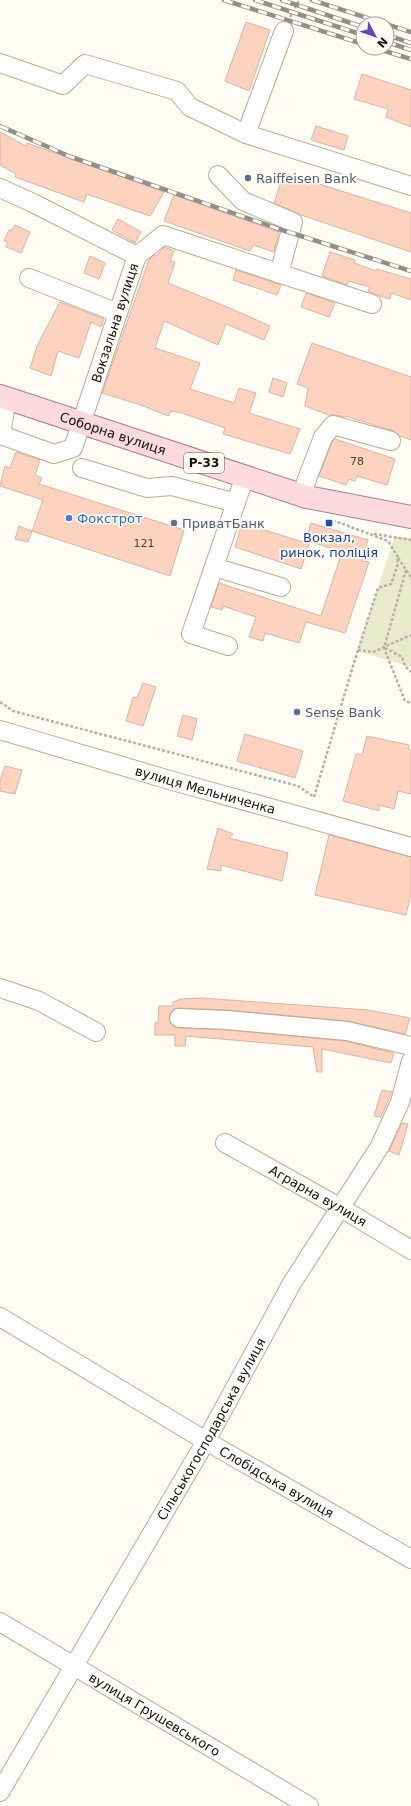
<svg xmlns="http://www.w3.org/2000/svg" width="411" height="1806" viewBox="0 0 411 1806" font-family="'DejaVu Sans',sans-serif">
  <rect width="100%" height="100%" fill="#fffbf5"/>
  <path fill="#e8ebcb" d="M395 536 411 538V667L357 651Z"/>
  <g fill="#fdd2be" stroke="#d5b6a7">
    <path d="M246 22 270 30 249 91 225 81Z"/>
    <path d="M362 74 411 90V127L386 117 388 109 354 99Z"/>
    <path d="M316 126 348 136 344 150 311 140Z"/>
    <path d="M0 132 26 146 27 143 164 192 150 216 87 194 84 202 15 177 16 174 0 165Z"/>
    <path d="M284 173 411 213V252L301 215 274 203Z"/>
    <path d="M174 195 279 232 274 252 253 245 250 251 164 221Z"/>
    <path d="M118 219 141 232 135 243 112 230Z"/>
    <path d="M15 225 30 232 21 253 6 247 8 242 4 241 9 230H12Z"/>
    <path d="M164 247 174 251 170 261 175 262 168 283 232 309 270 326 264 340 226 324 218 345 164 321 155 348 200 363 190 389 234 403 239 388 256 393 249 413 300 429 290 454 223 434 225 428 182 413 171 411 168 416 141 405 102 393 149 260 154 255 156 256Z"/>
    <path d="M330 252 355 260 354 263 376 271 377 269 411 279V300L391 293 390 299 382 297 368 291 370 287 348 281 347 285 322 276Z"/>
    <path d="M90 256 105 263 99 279 84 273Z"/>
    <path d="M236 270 281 285 277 295 233 280Z"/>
    <path d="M306 293 335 303 329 317 301 307Z"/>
    <path d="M60 302 104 319 101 327 91 322 79 358 58 351 51 376 30 368 37 346Z"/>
    <path d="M312 343 411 377V440L400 436 394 431 345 416V417L335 415H329L305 406 308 388 297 384Z"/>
    <path d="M273 378 287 383 283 397 269 392Z"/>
    <path d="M335 439 395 459 387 485 357 476 355 481 349 479 346 485 319 476 332 442Z"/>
    <path d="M16 452 40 460 35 475 42 478 39 484 184 530 170 576 32 531 43 500 0 486 5 466 10 468Z"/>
    <path d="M242 523 309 544 301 569 235 547Z"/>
    <path d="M311 523 368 540 362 561 369 562 345 633 306 622 299 643 265 633 263 641 249 637 256 617 223 606 222 610 211 607 219 583 321 616 342 552 306 540Z"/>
    <path d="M19 526 32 531 28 542 15 539Z"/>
    <path d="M143 683 156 687 143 726 126 721 133 697 137 698Z"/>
    <path d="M183 715 197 719 192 740 177 736Z"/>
    <path d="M245 734 303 751 295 778 237 761Z"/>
    <path d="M367 736 409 745 408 749 411 750V794L398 791 394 809 379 805V811L343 801 356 754 362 755Z"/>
    <path d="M5 766 22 770 15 794 0 791V781Z"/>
    <path d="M218 828 233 834 229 838 288 853 282 881 221 865V871L207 869Z"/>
    <path d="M329 835 411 857V894L406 915 315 895Z"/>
    <path d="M202 998 368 1010 410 1018 405 1034 348 1021 228 1010 179 1008 174 1009 170 1013 169 1018 170 1023 174 1027 179 1028 226 1030 345 1041 394 1053 391 1063 322 1049V1072H317L313 1047 186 1036 185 1046H175V1035H155V1023L158 1022 159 1006H173V1002L181 999Z"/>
    <path d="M382 1090 392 1092 381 1117 374 1116Z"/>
    <path d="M402 1123 408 1124 399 1155 389 1151Z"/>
  </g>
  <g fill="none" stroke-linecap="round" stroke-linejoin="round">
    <defs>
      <g id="minor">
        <path d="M0 63 63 85 85 64 177 91 190 107 246 134 411 186"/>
        <path d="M246 134 284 31"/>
        <path d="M218 175 243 201 293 222 279 274"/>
        <path d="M0 188 33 203 137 256 73 448 54 454 1 435 7 398"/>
        <path d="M137 256 163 235 372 304"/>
        <path d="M29 278 118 313"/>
        <path d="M82 468 147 488 172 486 236 503"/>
        <path d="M301 495 323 437 333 425 391 441"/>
        <path d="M214 567 281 587"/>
        <path d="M228 646 191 634 245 476"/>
        <path id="s1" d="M0 730 173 781 411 847"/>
        <path d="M0 988 39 1001 96 1032"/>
        <path d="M179 1018 227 1020 347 1031 411 1046"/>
        <path id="s2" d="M225 1143 341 1208 411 1250"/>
        <path id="s3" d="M0 1317 206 1441 411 1559"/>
        <path id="s4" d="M0 1622 309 1806"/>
        <path id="s5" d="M0 1792 206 1441 292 1283 380 1146 400 1102 411 1061"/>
      </g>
      <g id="major">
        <path id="s6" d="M0 396 307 497 411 517"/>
      </g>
    </defs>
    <use href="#minor" stroke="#beab91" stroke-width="20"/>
    <use href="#major" stroke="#ab8287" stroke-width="24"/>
    <g stroke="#b5b1a9" stroke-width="2.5" stroke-dasharray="3 2" stroke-linecap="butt">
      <path d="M290 17 299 0"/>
      <path d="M374 534 411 540"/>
      <path d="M398 558 411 577"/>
      <path d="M406 570 384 648 405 701 411 703"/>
      <path d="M385 648 402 657 405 666 411 672"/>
      <path d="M358 650 373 652 411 635"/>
      <path d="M0 702 13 711 298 786 314 797 353 666 378 588 391 584 397 567 398 557 388 541 335 521"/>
    </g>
    <use href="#minor" stroke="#fff" stroke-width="18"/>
    <use href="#major" stroke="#fdd9e1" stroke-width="22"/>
    <defs>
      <g id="rail">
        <path d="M224 0 363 44"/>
        <path d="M255 0 363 35"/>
        <path d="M282 0 363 27"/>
        <path d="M312 0 411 32"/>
        <path d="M387 35 411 43"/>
        <path d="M387 42 411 50"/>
        <path d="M375 48 411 59"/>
        <path d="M0 126 71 157 279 229 411 271"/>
      </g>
    </defs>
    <use href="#rail" stroke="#938e87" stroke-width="4.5"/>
    <use href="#rail" stroke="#fffbf5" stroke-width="3" stroke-dasharray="9" stroke-linecap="butt"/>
  </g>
  <g fill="#5c6f8a" stroke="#fffbf5" stroke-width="1.5">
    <circle cx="248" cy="178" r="4"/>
    <circle cx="174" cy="523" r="4"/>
    <circle cx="297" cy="712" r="4"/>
  </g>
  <circle fill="#3f7fe0" stroke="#fffbf5" stroke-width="1.5" cx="69" cy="518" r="4"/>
  <rect fill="#1a4fb4" stroke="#fffbf5" stroke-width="1.5" x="325" y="519" width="8" height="8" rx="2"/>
  <g text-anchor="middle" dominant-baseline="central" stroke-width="3.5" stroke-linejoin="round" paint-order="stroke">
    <g font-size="11" fill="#504034">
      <text x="357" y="461">78</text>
      <text x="144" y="543">121</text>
    </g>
    <rect fill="#fffbf5" stroke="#5c564e" stroke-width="1" x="184" y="453" width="40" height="20" rx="3"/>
    <g font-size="12" font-weight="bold" fill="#161006">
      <text x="204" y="463">Р-33</text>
    </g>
    <g font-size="13" fill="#4e5e75" stroke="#fffbf5" text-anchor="start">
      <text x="256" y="178">Raiffeisen Bank</text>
      <text x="182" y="523">ПриватБанк</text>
      <text x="305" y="712">Sense Bank</text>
    </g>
    <g font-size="13" fill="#161006" stroke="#fffbf5">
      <text transform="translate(115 323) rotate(-72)">Вокзальна вулиця</text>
      <text stroke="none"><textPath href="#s6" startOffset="119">Соборна вулиця</textPath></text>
      <text stroke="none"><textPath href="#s1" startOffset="214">вулиця Мельниченка</textPath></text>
      <text stroke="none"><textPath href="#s2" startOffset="107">Аграрна вулиця</textPath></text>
      <text stroke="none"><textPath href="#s5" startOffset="420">Сільськогосподарська вулиця</textPath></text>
      <text stroke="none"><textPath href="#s3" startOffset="322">Слобідська вулиця</textPath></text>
      <text stroke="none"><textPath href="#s4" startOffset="180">вулиця Грушевського</textPath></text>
    </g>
    <g font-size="13" fill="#366cbe" stroke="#fffbf5" text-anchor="start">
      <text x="77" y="518">Фокстрот</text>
    </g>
    <g font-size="13" fill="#164399" stroke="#fffbf5">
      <text x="329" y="537">Вокзал,<tspan x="329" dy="15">ринок, поліція</tspan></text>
    </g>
  </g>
  <g transform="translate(375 36) rotate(131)"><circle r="19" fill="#fffbf5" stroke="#a29d95"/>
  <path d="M0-3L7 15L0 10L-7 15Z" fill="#6443bb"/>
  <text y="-6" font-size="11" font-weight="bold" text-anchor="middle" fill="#161006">N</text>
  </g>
</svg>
